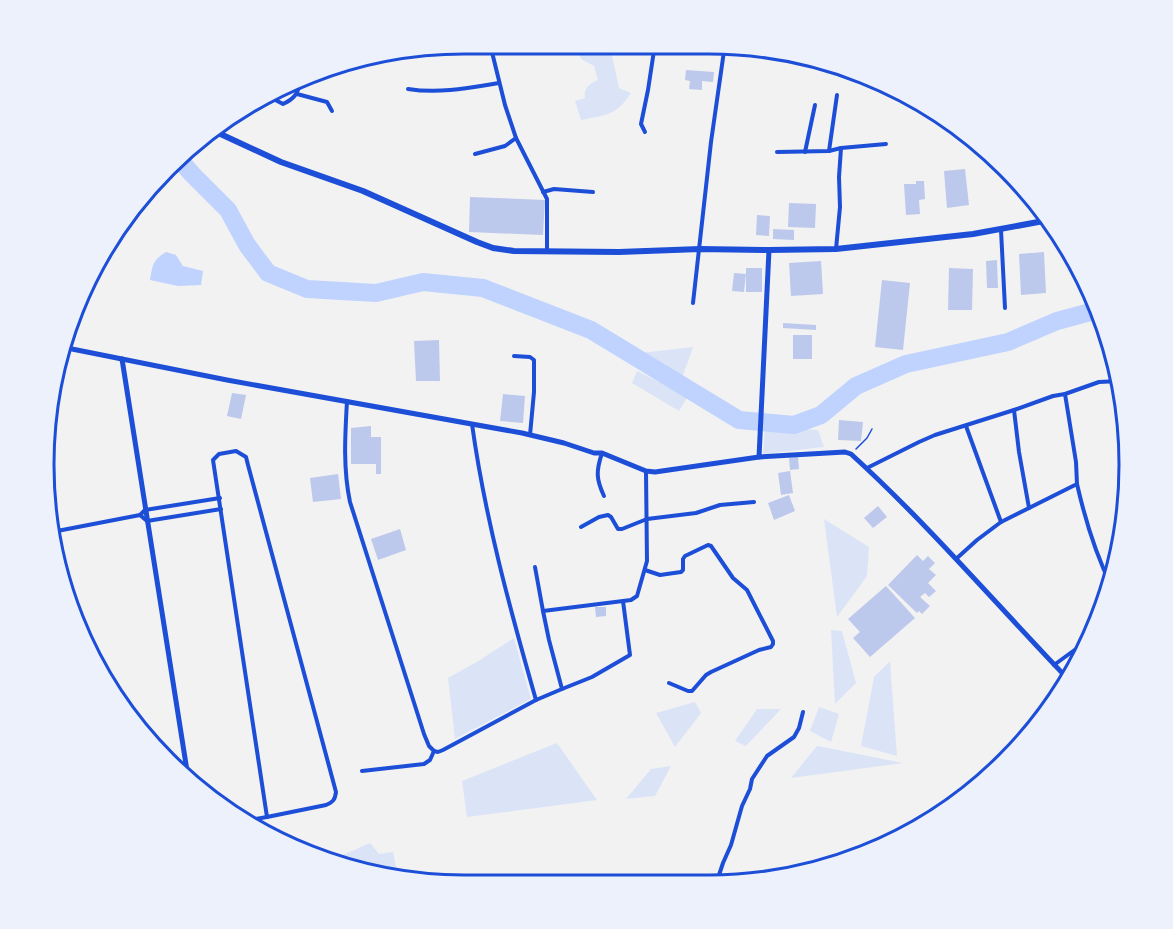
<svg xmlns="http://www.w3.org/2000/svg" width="1173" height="929" viewBox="0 0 1173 929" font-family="Jost,sans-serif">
  <rect width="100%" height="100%" fill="#f2f2f2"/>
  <g fill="#dbe4f7">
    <path d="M575 44H591L612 56 619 88 631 93C616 116 606 115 581 120L575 101 585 98C583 88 590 83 598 80L594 66 581 59Z"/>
    <path d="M693 347 682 378 640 353Z"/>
    <path d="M637 371 688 396 679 411 632 383Z"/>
    <path d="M765 427 818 430 824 447 763 454Z"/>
    <path d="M824 519 869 547 867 576 837 617Z"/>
    <path d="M831 630 842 631 856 683 835 704Z"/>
    <path d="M514 638 531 699 455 739 448 678 480 660Z"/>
    <path d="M890 661 897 756 861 746 874 677Z"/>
    <path d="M695 702 701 713 675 747 656 713Z"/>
    <path d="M819 707 839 714 831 742 810 731Z"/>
    <path d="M757 709H781L746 746 735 741Z"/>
    <path d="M557 743 597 800 467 817 462 781Z"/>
    <path d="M817 746H818L903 763 791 778Z"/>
    <path d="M671 766 655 796 626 799 651 769Z"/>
    <path d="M370 843 379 854 393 852 398 878 383 877 329 861Z"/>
  </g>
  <path fill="#bfd3fe" d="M166 252 176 255 183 266 203 271 201 285 178 286 150 280C153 264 152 261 166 252Z"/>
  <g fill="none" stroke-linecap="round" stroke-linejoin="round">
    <path stroke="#bfd3fe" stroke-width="18" d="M178 158 192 174 228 210 247 245 268 273 307 289 376 293 423 282 483 288 591 330 739 420 794 425 821 415 856 386 906 364 1008 342 1057 321 1098 310"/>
  </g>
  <g fill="#bdc9ec">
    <path d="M686 70 714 72 713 82 702 81V90L689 89 690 81 685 80Z"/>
    <path d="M965 169 969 205 947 208 944 171Z"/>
    <path d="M916 181H924L925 199 919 200 920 214 906 215 904 184H916Z"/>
    <path d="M470 197 545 200 543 235 469 232Z"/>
    <path d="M789 203 816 204 815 228 788 227Z"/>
    <path d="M757 215 770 216 769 236 756 235Z"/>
    <path d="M773 229 794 230V240L773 239Z"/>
    <path d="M1044 252 1046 293 1021 295 1019 254Z"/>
    <path d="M997 260 998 288H987L986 261Z"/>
    <path d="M821 261 823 294 791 296 789 263Z"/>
    <rect x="746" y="268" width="16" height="24"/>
    <path d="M949 268 973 269 972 310H948Z"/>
    <path d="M734 273 746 274 744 292 732 291Z"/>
    <path d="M882 280 910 283 903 350 875 347Z"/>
    <path d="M783 323 816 325V330L783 328Z"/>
    <rect x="793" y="335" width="19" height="24"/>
    <path d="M439 340 440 381H416L414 341Z"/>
    <path d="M232 393 246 395 241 419 227 416Z"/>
    <path d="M503 394 525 396 523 423 500 421Z"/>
    <path d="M839 420 863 422 861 441 838 440Z"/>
    <path d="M371 426V437H381V474H376V464H351V428Z"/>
    <path d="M798 457 799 469 790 470 789 458Z"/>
    <path d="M790 471 793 493 781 495 778 473Z"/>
    <path d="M338 474 341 499 313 502 310 478Z"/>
    <path d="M789 495 795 511 774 520 768 503Z"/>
    <path d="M878 506 887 517 873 528 864 518Z"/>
    <path d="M400 529 406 550 378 560 371 539Z"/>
    <path d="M917 555 923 561 928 556 935 563 929 569 936 575 928 583 936 591 929 597 925 593 920 597 930 606 922 614 919 611 917 613 888 585Z"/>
    <path d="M886 586 915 618 870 657 853 638 860 632 848 619Z"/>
    <path d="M595 607H606V616L596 617Z"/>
  </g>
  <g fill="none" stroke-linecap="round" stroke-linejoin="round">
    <path stroke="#1d4ed8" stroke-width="1.5" d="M856 449 867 438 872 429"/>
    <g stroke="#1d4ed8" stroke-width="4">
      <path d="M490 44 505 105 516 138 547 199V251"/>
      <path d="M408 89C439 94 469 88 499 83"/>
      <path d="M297 94 327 102 332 111"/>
      <path d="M266 95 283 104C296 98 297 93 302 80"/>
      <path d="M645 132 641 124 648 90 655 44"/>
      <path d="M829 151 837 95"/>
      <path d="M777 152 829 151 841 148 886 144"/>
      <path d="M805 152 815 105"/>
      <path d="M475 154 505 146 516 138"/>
      <path d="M543 192 554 189 593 192"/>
      <path d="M1001 230 1005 308"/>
      <path d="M836 249 840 207 839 177 841 148"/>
      <path d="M693 303 711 142 725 44"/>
      <path d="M514 356 530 357 534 360V392L530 435"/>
      <path d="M1065 394 1099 382 1119 381"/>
      <path d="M347 401C345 436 343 469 350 502L424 734 429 746 434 751 438 752 443 750 536 700 562 689 549 640 543 611 631 600 637 596 647 561 646 471"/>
      <path d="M1014 410 1019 452 1029 508"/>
      <path d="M472 424C485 518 510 609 536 700"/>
      <path d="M966 426 1001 522"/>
      <path d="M236 451 246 457 248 465 336 792C335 800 333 802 326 805L267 817 213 460 219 454Z"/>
      <path d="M602 453C596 471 596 479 604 496"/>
      <path d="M867 468 919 442 935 435 1014 410 1053 396 1065 394 1076 462 1077 484 1001 522 977 540 956 559"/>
      <path d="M1077 484C1085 519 1095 553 1111 585"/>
      <path d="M140 515 147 521 221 509"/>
      <path d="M581 527 599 517 608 515 611 517 618 529H622L647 519 696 513 720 505 754 502"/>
      <path d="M52 532 140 515 145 510 220 498"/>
      <path d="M535 567 543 611"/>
      <path d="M645 570 660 575 681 572 683 570V559L685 556 708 545 711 546 733 578 747 590 773 641V644L771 647 759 650 711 672 706 675 692 691H688L669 683"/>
      <path d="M1054 665 1091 638"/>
      <path d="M562 689 592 677 630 655 623 601"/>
      <path d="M362 771 424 764 430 760 434 751"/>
      <path d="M243 821 267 817"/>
      <path d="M716 884 723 863 731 845 742 806 750 789 752 779 767 756 794 737 799 728 803 712"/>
    </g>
    <g stroke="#1d4ed8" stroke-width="5">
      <path d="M62 347 227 380 522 433 564 443 594 453H602L646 471 655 472 759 457 845 452 851 454C928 524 996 604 1068 679"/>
      <path d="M122 359 188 777"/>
      <path d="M759 457 769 250"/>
    </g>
    <path stroke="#1d4ed8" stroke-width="6" d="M214 131 281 162 363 191 477 242 493 248 514 251 619 252 700 249 769 250 836 249 973 234 1049 220"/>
  </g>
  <path d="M0 0H1173V929H0ZM464 54H709A410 410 0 0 1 1119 464V465A410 410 0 0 1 709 875H464A410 410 0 0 1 54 465V464A410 410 0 0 1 464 54Z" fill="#edf1fc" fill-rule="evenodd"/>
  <path fill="none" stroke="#1d4ed8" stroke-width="3" d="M464 54H709A410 410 0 0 1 1119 464V465A410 410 0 0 1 709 875H464A410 410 0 0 1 54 465V464A410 410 0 0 1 464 54Z"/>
</svg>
